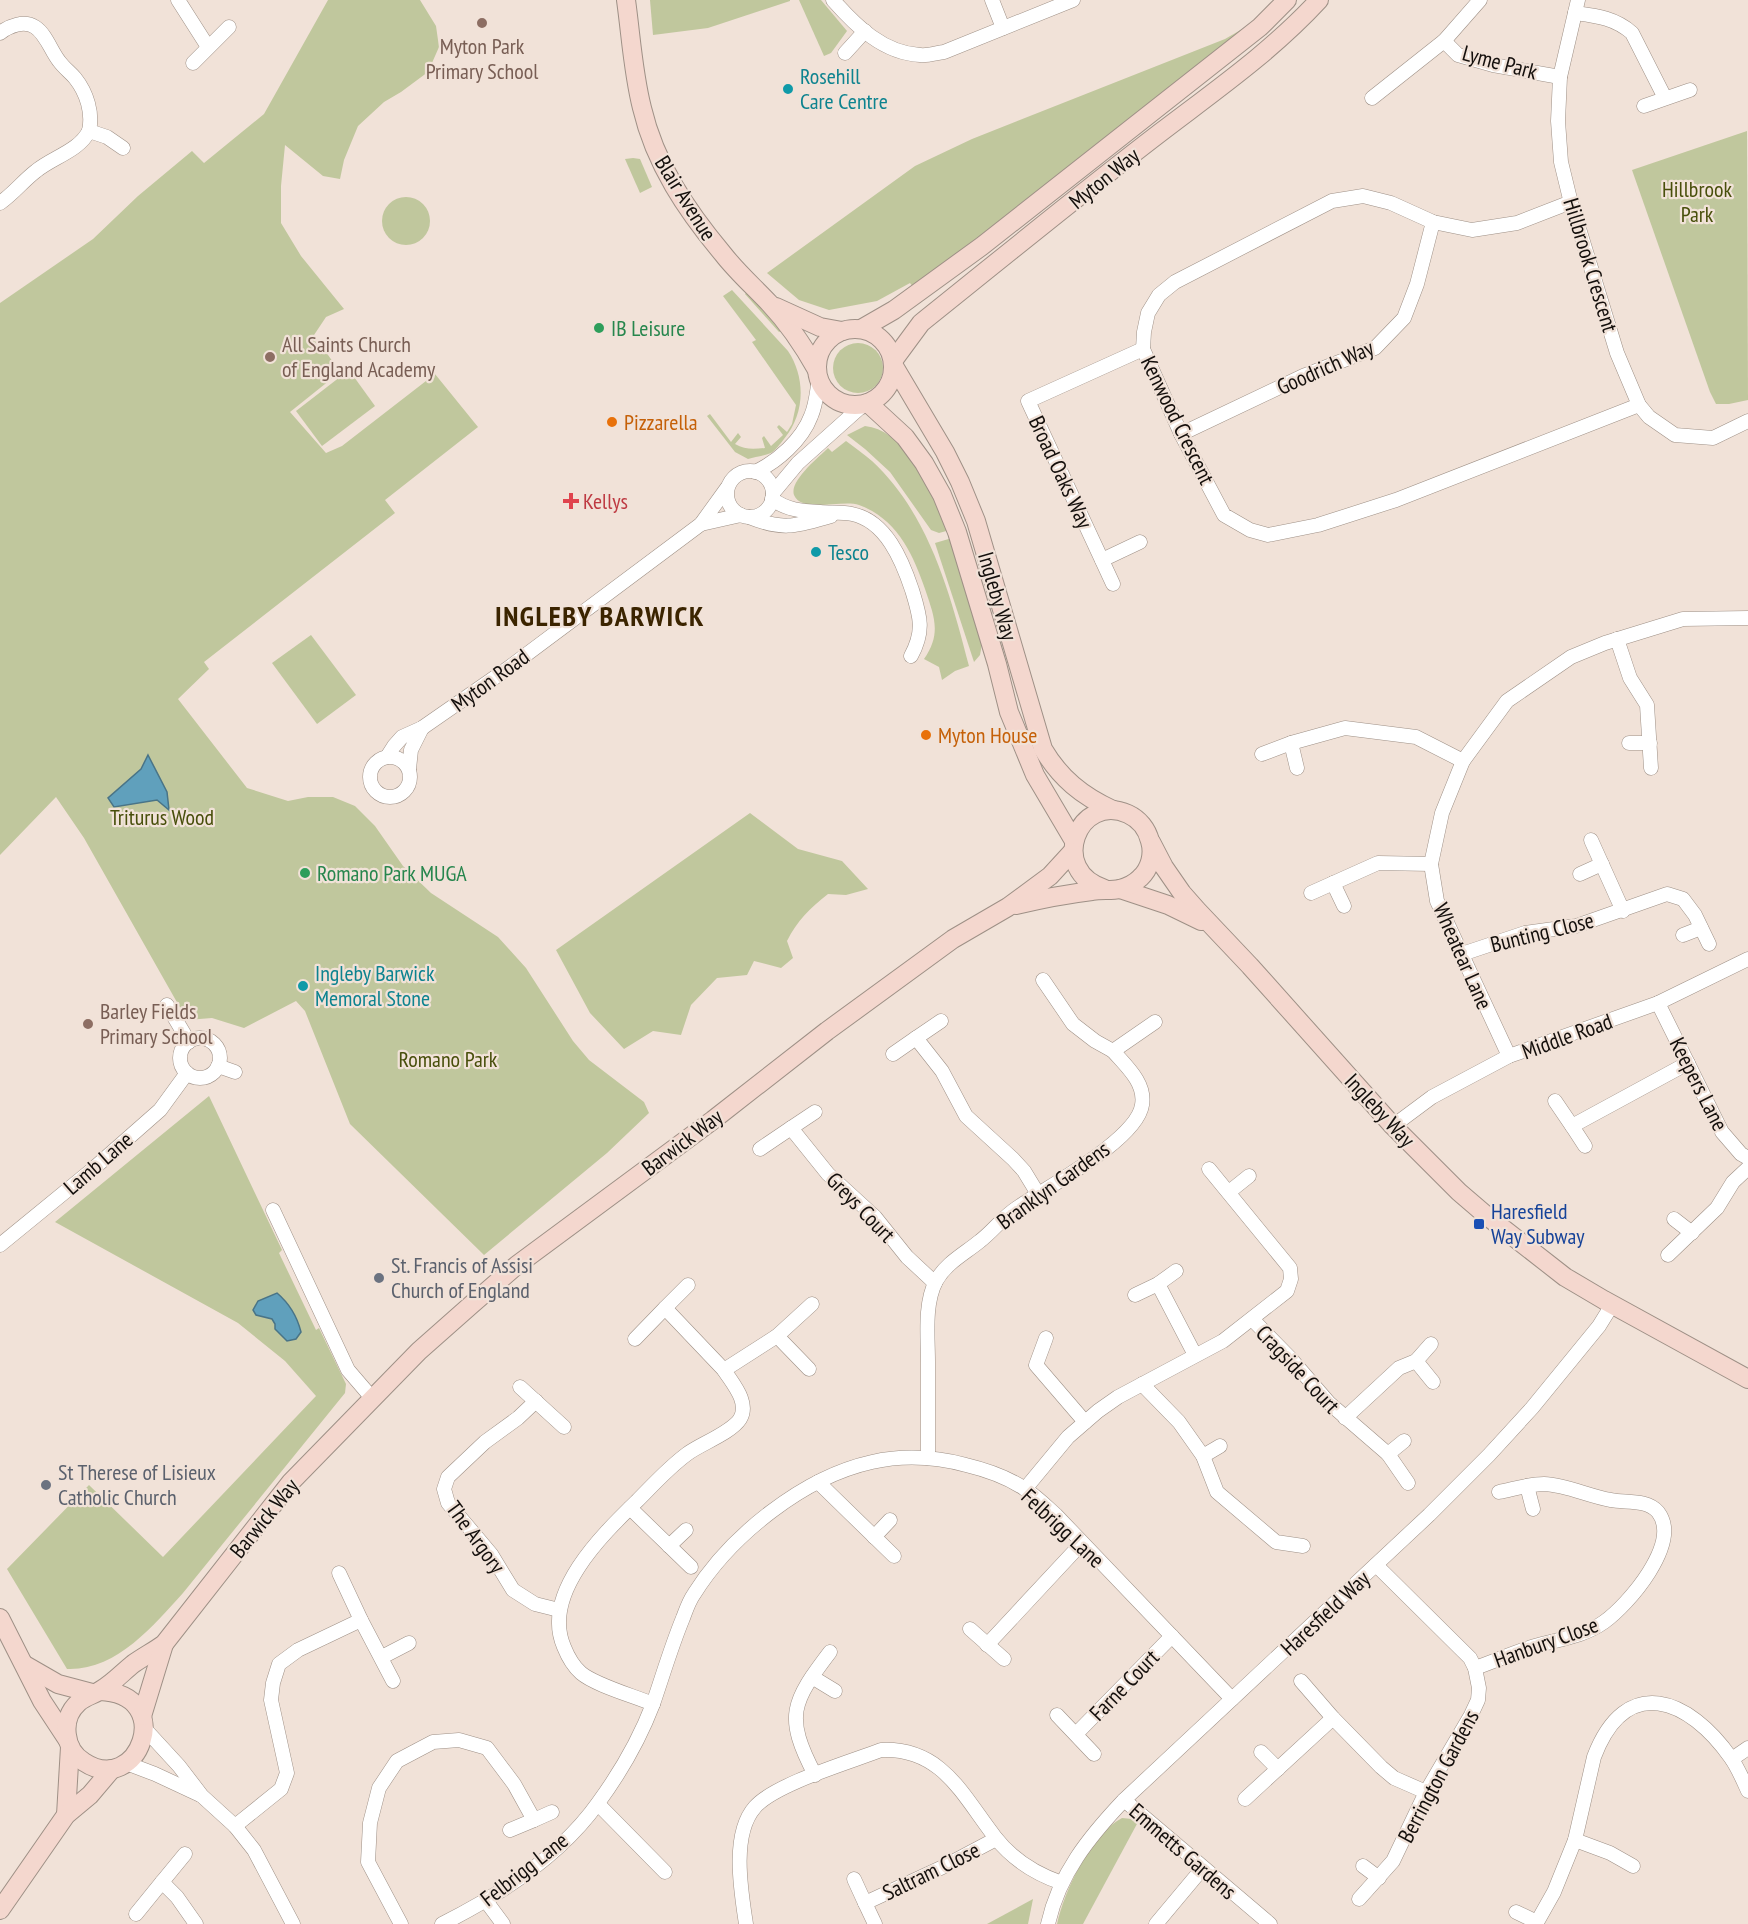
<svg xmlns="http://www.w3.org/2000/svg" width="1748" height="1924" viewBox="0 0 1748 1924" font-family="'PT Sans Narrow',sans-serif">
  <rect width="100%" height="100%" fill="#f1e2d8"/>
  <g fill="#c0c79d">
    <path d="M328 0H420L436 26 439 47 428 72 401 92 384 102 358 126 344 160 340 179 323 176 285 145 281 186V223L301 256 344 309 326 317 314 335 340 372 290 412 326 453 342 446 435 374 478 427 385 500 395 513 204 662 209 669 178 699 247 788 288 801 308 797H333L355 806 375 826 403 866 431 893 498 937 526 968 573 1041 589 1060 644 1102 649 1113 607 1153 484 1255 350 1124 305 1011 296 1001 244 1028 212 1018 187 1020 84 838 56 797 0 855V303L93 239 138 196 192 151 204 163 264 114Z"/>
    <path d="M650 0H790V1L708 28 653 35Z"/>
    <path d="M799 0H821L847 31 831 53 824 56Z"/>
    <path d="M1251 24 1082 159 913 287 910 283 877 301 829 310 799 300 767 273 915 166 972 139 1225 39Z"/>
    <path d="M1747 131 1748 400 1729 404H1716L1710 392 1632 170Z"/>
    <path d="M633 158 640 159 652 187 640 193 625 159Z"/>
    <circle cx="406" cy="221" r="24"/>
    <path d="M732 290 788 351C806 378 805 414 784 439 780 444 776 450 771 453 764 456 755 457 748 459L735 452 707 416 710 414 731 442 738 433 741 437 735 444C745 450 754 449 765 448L762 438 764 436 771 446 783 435 777 427 779 425 787 432 792 424 796 405 752 342 756 340 723 296Z"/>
    <path d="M747 292 781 331 779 332 745 294Z"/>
    <circle cx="858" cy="368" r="25"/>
    <path d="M349 370 375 406 322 446 296 411Z"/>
    <path d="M865 426C909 431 933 495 950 530L939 533 931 530 890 472 865 449 847 435Z"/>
    <path d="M846 441C855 448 864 454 872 461 929 514 950 593 969 666L955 671 942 680 939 667 924 659C942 633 934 616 925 589 913 554 897 519 859 505 842 499 802 514 794 495 789 481 819 457 828 448L832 452Z"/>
    <path d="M952 538 982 644 980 655 974 662 935 543Z"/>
    <path d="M311 635 356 695 317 724 272 663Z"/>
    <path d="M750 813 798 849 842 861 868 889 846 895 828 894C810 908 797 921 787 941L793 958 781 968 754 961 747 975 717 978 691 1005 681 1035 653 1031 624 1049 590 1013 556 950Z"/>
    <path d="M209 1096 282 1250 279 1253 316 1330 319 1328 346 1384 345 1393 183 1593C153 1626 116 1671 67 1669L7 1569 89 1485 163 1557 316 1396 285 1361 238 1323 55 1222Z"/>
    <path d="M1122 1818 1132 1819 1138 1822 1083 1924H1057C1064 1891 1091 1834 1122 1818Z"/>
    <path d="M1033 1899 1028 1924H987Z"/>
  </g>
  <g fill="#60a0bc" stroke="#497487" stroke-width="1.5">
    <path d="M148 755 167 792 169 810 157 800 114 807 108 798 141 769Z"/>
    <path d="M277 1293C290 1304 297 1316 301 1332L296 1339 287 1341 275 1329V1324L272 1319 256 1315 253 1310 258 1301Z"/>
  </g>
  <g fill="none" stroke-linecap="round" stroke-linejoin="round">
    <defs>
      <g id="street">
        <path d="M178 0 208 47"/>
        <path d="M833 0C856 26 883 53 920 55 928 56 936 53 944 52L1073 0"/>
        <path d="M992 0 1003 28"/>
        <path d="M1578 0 1560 77 1558 121 1561 162 1570 199 1617 353 1639 405 1649 417 1675 435 1713 438 1748 421"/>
        <path d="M1575 13C1597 16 1615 18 1632 33L1665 98"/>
        <path d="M0 33C9 26 24 20 35 27 46 34 51 51 59 61 64 68 70 72 75 78 87 93 93 113 89 131L107 137 123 148"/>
        <path d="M1444 41 1458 55 1493 65 1560 77"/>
        <path d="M845 53 865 31"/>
        <path d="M193 63 229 27"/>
        <path d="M1372 98 1444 41 1480 0"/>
        <path d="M1644 106 1690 90"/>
        <path d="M1571 202 1517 223 1472 230 1433 222 1391 203 1363 196 1332 201 1175 282 1159 295 1148 313 1144 332 1143 349 1181 434 1224 515 1250 530 1268 535 1318 525 1396 500 1639 405"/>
        <path d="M0 203C14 193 23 181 36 171 53 157 79 151 89 131"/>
        <path d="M1181 434 1303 376 1375 348 1404 318 1417 284 1433 222"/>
        <circle cx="750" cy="494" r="23"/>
        <path d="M755 472C777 462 802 440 811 416 816 405 817 391 819 379"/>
        <path d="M773 493 798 463 864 404"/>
        <path d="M772 499C787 510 801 511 820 512 830 513 842 512 852 514 886 521 902 560 912 590 920 616 925 630 911 656"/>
        <path d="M749 517C784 531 796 526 831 516"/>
        <path d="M701 524 741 515"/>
        <path d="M1102 560 1140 542"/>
        <path d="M1113 584 1028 401 1143 349"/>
        <path d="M1617 639 1630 678 1647 705 1651 768"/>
        <path d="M1291 743 1297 768"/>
        <path d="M1629 743H1650"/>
        <path d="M1262 754 1291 743 1345 728 1416 737 1463 761"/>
        <circle cx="390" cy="777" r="20"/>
        <path d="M387 757 394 746 402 737 422 728 507 669 701 524 727 488"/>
        <path d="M409 769 411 750 422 728"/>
        <path d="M1591 840 1623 911"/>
        <path d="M1580 874 1602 864"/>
        <path d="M1333 883 1344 906"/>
        <path d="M1311 893 1378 863 1431 864"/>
        <path d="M1683 935 1701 928"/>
        <path d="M1462 954 1525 933 1576 926 1667 894 1683 899 1695 915 1709 944"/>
        <path d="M1043 980 1073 1024 1095 1041 1113 1051"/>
        <path d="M1658 1003 1722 1132 1741 1154 1748 1158"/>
        <path d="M167 1005 189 1042"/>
        <path d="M916 1038 941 1021"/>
        <circle cx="200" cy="1058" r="20"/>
        <path d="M893 1054 916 1038 942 1071 966 1116 1013 1159 1024 1171 1038 1194"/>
        <path d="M1509 1056 1437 901 1431 864 1442 813 1463 761 1507 701 1571 657 1605 643 1683 619 1748 618"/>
        <path d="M218 1066 235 1072"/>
        <path d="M1555 1101 1572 1126"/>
        <path d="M1393 1126 1432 1097 1509 1056 1658 1003 1748 959"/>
        <path d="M791 1128 815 1112"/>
        <path d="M1585 1146 1572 1126 1688 1063"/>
        <path d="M760 1149 791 1128 828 1174 875 1217 907 1257 935 1283"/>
        <path d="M1229 1192 1249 1176"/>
        <path d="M273 1210 348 1370 372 1398"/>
        <path d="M1674 1219 1692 1233"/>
        <path d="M0 1245 93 1169 160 1110 187 1073"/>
        <path d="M1668 1255 1717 1208 1733 1182 1748 1168"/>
        <path d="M1158 1284 1195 1355"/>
        <path d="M1135 1295 1158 1284 1176 1271"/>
        <path d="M665 1308 688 1285"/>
        <path d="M1252 1319 1291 1359 1329 1403 1388 1454 1408 1483"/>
        <path d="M777 1336 809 1369"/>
        <path d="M1046 1338 1036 1365 1085 1422"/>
        <path d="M635 1339 665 1308 724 1370"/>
        <path d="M1416 1361 1433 1382"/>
        <path d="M1142 1384 1179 1422 1203 1456 1217 1492 1276 1542 1303 1546"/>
        <path d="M520 1387 564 1427"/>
        <path d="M536 1401 518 1418 485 1442 448 1477 444 1489 448 1503 491 1554 513 1590 535 1604 559 1610"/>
        <path d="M1345 1418 1399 1368 1416 1361 1431 1344"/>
        <path d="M1388 1454 1404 1441"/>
        <path d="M1203 1456 1220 1446"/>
        <path d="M928 1458C928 1426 928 1394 928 1362 928 1337 924 1304 936 1281 946 1263 964 1254 980 1241 993 1231 1003 1217 1017 1208 1045 1188 1137 1140 1142 1105 1146 1083 1126 1066 1113 1051L1155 1022"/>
        <path d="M818 1482 894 1556"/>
        <path d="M1527 1486 1533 1509"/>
        <path d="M1025 1489 1068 1437 1098 1411 1118 1397 1223 1341 1287 1291 1291 1279 1290 1268 1209 1169"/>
        <path d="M630 1508 691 1567"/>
        <path d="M874 1537 890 1520"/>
        <path d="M669 1546 686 1530"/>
        <path d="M339 1573 361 1620"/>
        <path d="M970 1629 1004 1659"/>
        <path d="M987 1645 1082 1543"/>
        <path d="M382 1657 409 1643"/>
        <path d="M1475 1668C1495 1661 1515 1652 1535 1646 1559 1639 1583 1637 1604 1622 1628 1605 1682 1543 1658 1512 1647 1499 1625 1503 1611 1500 1588 1496 1567 1485 1544 1484 1529 1484 1514 1489 1499 1492"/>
        <path d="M812 1677 835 1691"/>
        <path d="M1301 1681 1333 1718 1381 1767 1394 1778 1426 1792"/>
        <path d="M653 1704C634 1696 595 1685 581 1673 573 1666 568 1657 564 1647 541 1594 602 1535 637 1501 653 1485 668 1468 687 1454 700 1444 731 1433 740 1419 750 1402 732 1383 724 1370L777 1336 812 1304"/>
        <path d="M1057 1715 1094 1754"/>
        <path d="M145 1729 179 1766 202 1796 235 1826 254 1850 293 1924"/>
        <path d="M1076 1734 1172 1636"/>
        <path d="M1261 1752 1278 1769"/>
        <path d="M1732 1759 1748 1748"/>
        <path d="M126 1763 155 1774 200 1795"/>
        <path d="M815 1775C784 1716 792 1702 830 1652"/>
        <path d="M1245 1799 1333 1718"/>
        <path d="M1124 1800 1270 1924"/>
        <path d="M598 1804 665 1872"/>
        <path d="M534 1820 552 1812"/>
        <path d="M235 1826 281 1789 287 1773 271 1700 273 1683 279 1664 298 1650 361 1620 393 1681"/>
        <path d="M1575 1840 1610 1853 1633 1866"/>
        <path d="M185 1854 162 1882 177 1897 196 1924"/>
        <path d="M1363 1866 1379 1878"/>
        <path d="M854 1879 865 1903 945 1866 996 1839"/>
        <path d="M1359 1899 1393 1861 1426 1792 1471 1715 1478 1700 1479 1688 1475 1668 1470 1658 1376 1565"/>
        <path d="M486 1901 503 1924"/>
        <path d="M865 1903 875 1924"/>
        <path d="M1516 1912 1537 1922"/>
        <path d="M136 1914 162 1882"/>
        <path d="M401 1924 368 1862 370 1823 379 1788 397 1761 433 1742 459 1740 487 1748 514 1784 534 1820 510 1830"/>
        <path d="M442 1924C498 1896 561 1855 598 1803 620 1773 640 1738 653 1704 663 1675 671 1647 683 1618 686 1610 689 1601 694 1594 731 1535 804 1477 872 1462 903 1455 936 1457 966 1465 987 1470 1007 1477 1025 1489 1036 1496 1046 1506 1056 1515L1232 1699"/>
        <path d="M746 1924C741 1891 731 1834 755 1807 775 1784 850 1762 881 1750 942 1747 963 1796 995 1837 1012 1859 1036 1874 1062 1883"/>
        <path d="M1048 1924C1059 1874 1089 1837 1124 1800L1429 1515 1489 1455 1532 1408 1599 1326 1612 1305"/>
        <path d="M1156 1924 1202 1869"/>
        <path d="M1536 1924 1554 1892 1575 1840 1594 1757C1626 1673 1689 1698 1731 1758 1738 1768 1743 1780 1748 1791"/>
      </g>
      <g id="secondary">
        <path d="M626 0C631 36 633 73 642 108 655 164 687 211 723 254 737 272 754 287 770 304 788 323 804 347 817 370"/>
        <path d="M776 307 820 327 842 331"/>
        <circle cx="855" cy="367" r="38"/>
        <path d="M861 329 894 310 982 246 1260 27 1287 0"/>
        <path d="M893 361 921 323C1001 259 1080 194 1161 132 1216 90 1272 51 1319 0"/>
        <path d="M894 366 945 452 960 482 976 521 1043 749C1060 778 1082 796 1113 810"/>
        <path d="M868 403 905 437 924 463 942 495 957 532 997 664 1009 712 1035 775 1074 841"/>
        <path d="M1151 842 1164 867 1182 893 1197 910 1250 966 1393 1126 1459 1192 1487 1216 1565 1277 1604 1300 1748 1379"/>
        <path d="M1120 889 1168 905 1201 921"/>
        <path d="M1016 905C1041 899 1067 894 1092 891 1101 889 1111 891 1120 889 1127 887 1134 884 1140 878 1150 869 1154 854 1150 841 1147 829 1139 819 1128 814 1078 792 1047 871 1105 889"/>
        <path d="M0 1618 42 1701 67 1739"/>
        <path d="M25 1665 58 1684 92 1693"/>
        <path d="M100 1691C178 1694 138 1798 84 1762 64 1750 60 1719 78 1703 85 1696 94 1695 101 1690 113 1683 123 1672 133 1664 143 1657 154 1651 164 1644L291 1482 419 1351 471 1305 517 1265 713 1120 827 1031 953 939 1008 907 1050 876 1072 852"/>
        <path d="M142 1716 164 1644"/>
        <path d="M66 1815 70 1747"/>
        <path d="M0 1910 66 1815 90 1795 112 1769"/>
      </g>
    </defs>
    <use href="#street" stroke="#9e9086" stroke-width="15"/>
    <use href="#secondary" stroke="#9e9086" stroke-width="20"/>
    <use href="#street" stroke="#fff" stroke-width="14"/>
    <use href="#secondary" stroke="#f4d7ce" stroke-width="18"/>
  </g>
  <g fill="#8d6e63" stroke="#f1e2d8" stroke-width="2">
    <circle cx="482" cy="23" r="6"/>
    <circle cx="270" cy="357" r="6"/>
    <circle cx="88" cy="1024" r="6"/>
  </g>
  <g fill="#0f9aa8" stroke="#f1e2d8" stroke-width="2">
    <circle cx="788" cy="89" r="6"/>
    <circle cx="816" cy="552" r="6"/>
    <circle cx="303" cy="986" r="6"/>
  </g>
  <g fill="#2e9e5b" stroke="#f1e2d8" stroke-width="2">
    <circle cx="599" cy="328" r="6"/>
    <circle cx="305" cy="873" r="6"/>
  </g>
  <g fill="#e8710a" stroke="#f1e2d8" stroke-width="2">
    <circle cx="612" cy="422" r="6"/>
    <circle cx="926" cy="735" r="6"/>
  </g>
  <path fill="#e0444e" stroke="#f1e2d8" stroke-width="2" d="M568 492h6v6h6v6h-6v6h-6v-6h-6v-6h6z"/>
  <rect fill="#1a4fb4" stroke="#f1e2d8" stroke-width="2" x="1473" y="1218" width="12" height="12" rx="3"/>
  <g fill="#6b7280" stroke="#f1e2d8" stroke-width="2">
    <circle cx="379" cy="1278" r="6"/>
    <circle cx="46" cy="1485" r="6"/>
  </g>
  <g text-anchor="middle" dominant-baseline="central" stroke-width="4.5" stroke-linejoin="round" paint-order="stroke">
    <g font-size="22" fill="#785e54" stroke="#f1e2d8" text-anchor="start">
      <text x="482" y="46" text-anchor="middle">Myton Park<tspan x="482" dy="25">Primary School</tspan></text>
      <text x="282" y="344">All Saints Church<tspan x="282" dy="25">of England Academy</tspan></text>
      <text x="100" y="1011">Barley Fields<tspan x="100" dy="25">Primary School</tspan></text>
    </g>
    <g font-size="22" fill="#140f0c" stroke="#f1e2d8">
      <text transform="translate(1500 62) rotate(15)">Lyme Park</text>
      <text transform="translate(1104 178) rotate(-39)">Myton Way</text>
      <text transform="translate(686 198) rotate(58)">Blair Avenue</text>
      <text transform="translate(1591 265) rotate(73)">Hillbrook Crescent</text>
      <text transform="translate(1325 367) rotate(-24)">Goodrich Way</text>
      <text transform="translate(1178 420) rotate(64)">Kenwood Crescent</text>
      <text transform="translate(1061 472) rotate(65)">Broad Oaks Way</text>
      <text transform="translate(998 596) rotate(74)">Ingleby Way</text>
      <text transform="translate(490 680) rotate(-36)">Myton Road</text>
      <text transform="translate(1542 932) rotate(-14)">Bunting Close</text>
      <text transform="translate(1463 956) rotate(66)">Wheatear Lane</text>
      <text transform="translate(1567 1036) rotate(-20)">Middle Road</text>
      <text transform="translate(1699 1084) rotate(63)">Keepers Lane</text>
      <text transform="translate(1380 1110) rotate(47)">Ingleby Way</text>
      <text transform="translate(682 1142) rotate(-37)">Barwick Way</text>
      <text transform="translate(98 1163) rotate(-41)">Lamb Lane</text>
      <text transform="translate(1053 1185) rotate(-36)">Branklyn Gardens</text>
      <text transform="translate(861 1207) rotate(46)">Greys Court</text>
      <text transform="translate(1298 1369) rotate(47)">Cragside Court</text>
      <text transform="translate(264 1518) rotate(-51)">Barwick Way</text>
      <text transform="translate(1063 1528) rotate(43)">Felbrigg Lane</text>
      <text transform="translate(476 1537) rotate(54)">The Argory</text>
      <text transform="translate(1325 1613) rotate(-43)">Haresfield Way</text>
      <text transform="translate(1546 1642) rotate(-20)">Hanbury Close</text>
      <text transform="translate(1124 1685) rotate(-46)">Farne Court</text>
      <text transform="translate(1438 1776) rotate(-62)">Berrington Gardens</text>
      <text transform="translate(1183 1851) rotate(41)">Emmetts Gardens</text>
      <text transform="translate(524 1869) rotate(-38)">Felbrigg Lane</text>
      <text transform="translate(931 1871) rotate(-26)">Saltram Close</text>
    </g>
    <g font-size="22" fill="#0d838f" stroke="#f1e2d8" text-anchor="start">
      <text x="800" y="76">Rosehill<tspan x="800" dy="25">Care Centre</tspan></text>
      <text x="828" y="552">Tesco</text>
      <text x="315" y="973">Ingleby Barwick<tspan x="315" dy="25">Memoral Stone</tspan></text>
    </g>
    <g font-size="22" fill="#484f0b" stroke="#f1e2d8">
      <text x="1697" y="189">Hillbrook<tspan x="1697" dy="25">Park</tspan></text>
      <text x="162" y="817">Triturus Wood</text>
      <text x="448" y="1059">Romano Park</text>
    </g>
    <g font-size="22" fill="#27864d" stroke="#f1e2d8" text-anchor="start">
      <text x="611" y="328">IB Leisure</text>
      <text x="317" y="873">Romano Park MUGA</text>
    </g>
    <g font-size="22" fill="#c56008" stroke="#f1e2d8" text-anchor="start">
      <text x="624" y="422">Pizzarella</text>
      <text x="938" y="735">Myton House</text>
    </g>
    <g font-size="22" fill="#be3a42" stroke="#f1e2d8" text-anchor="start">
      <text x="583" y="501">Kellys</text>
    </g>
    <g font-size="22" fill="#164399" stroke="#f1e2d8" text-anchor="start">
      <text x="1491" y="1211">Haresfield<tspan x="1491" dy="25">Way Subway</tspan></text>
    </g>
    <g font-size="22" fill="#5b616d" stroke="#f1e2d8" text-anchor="start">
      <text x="391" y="1265">St. Francis of Assisi<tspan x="391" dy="25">Church of England</tspan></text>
      <text x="58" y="1472">St Therese of Lisieux<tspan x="58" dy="25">Catholic Church</tspan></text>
    </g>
    <g font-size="28" font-weight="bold" letter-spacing="1.5" fill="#3b2400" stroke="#f1e2d8">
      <text x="600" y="615">INGLEBY BARWICK</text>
    </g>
  </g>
</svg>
